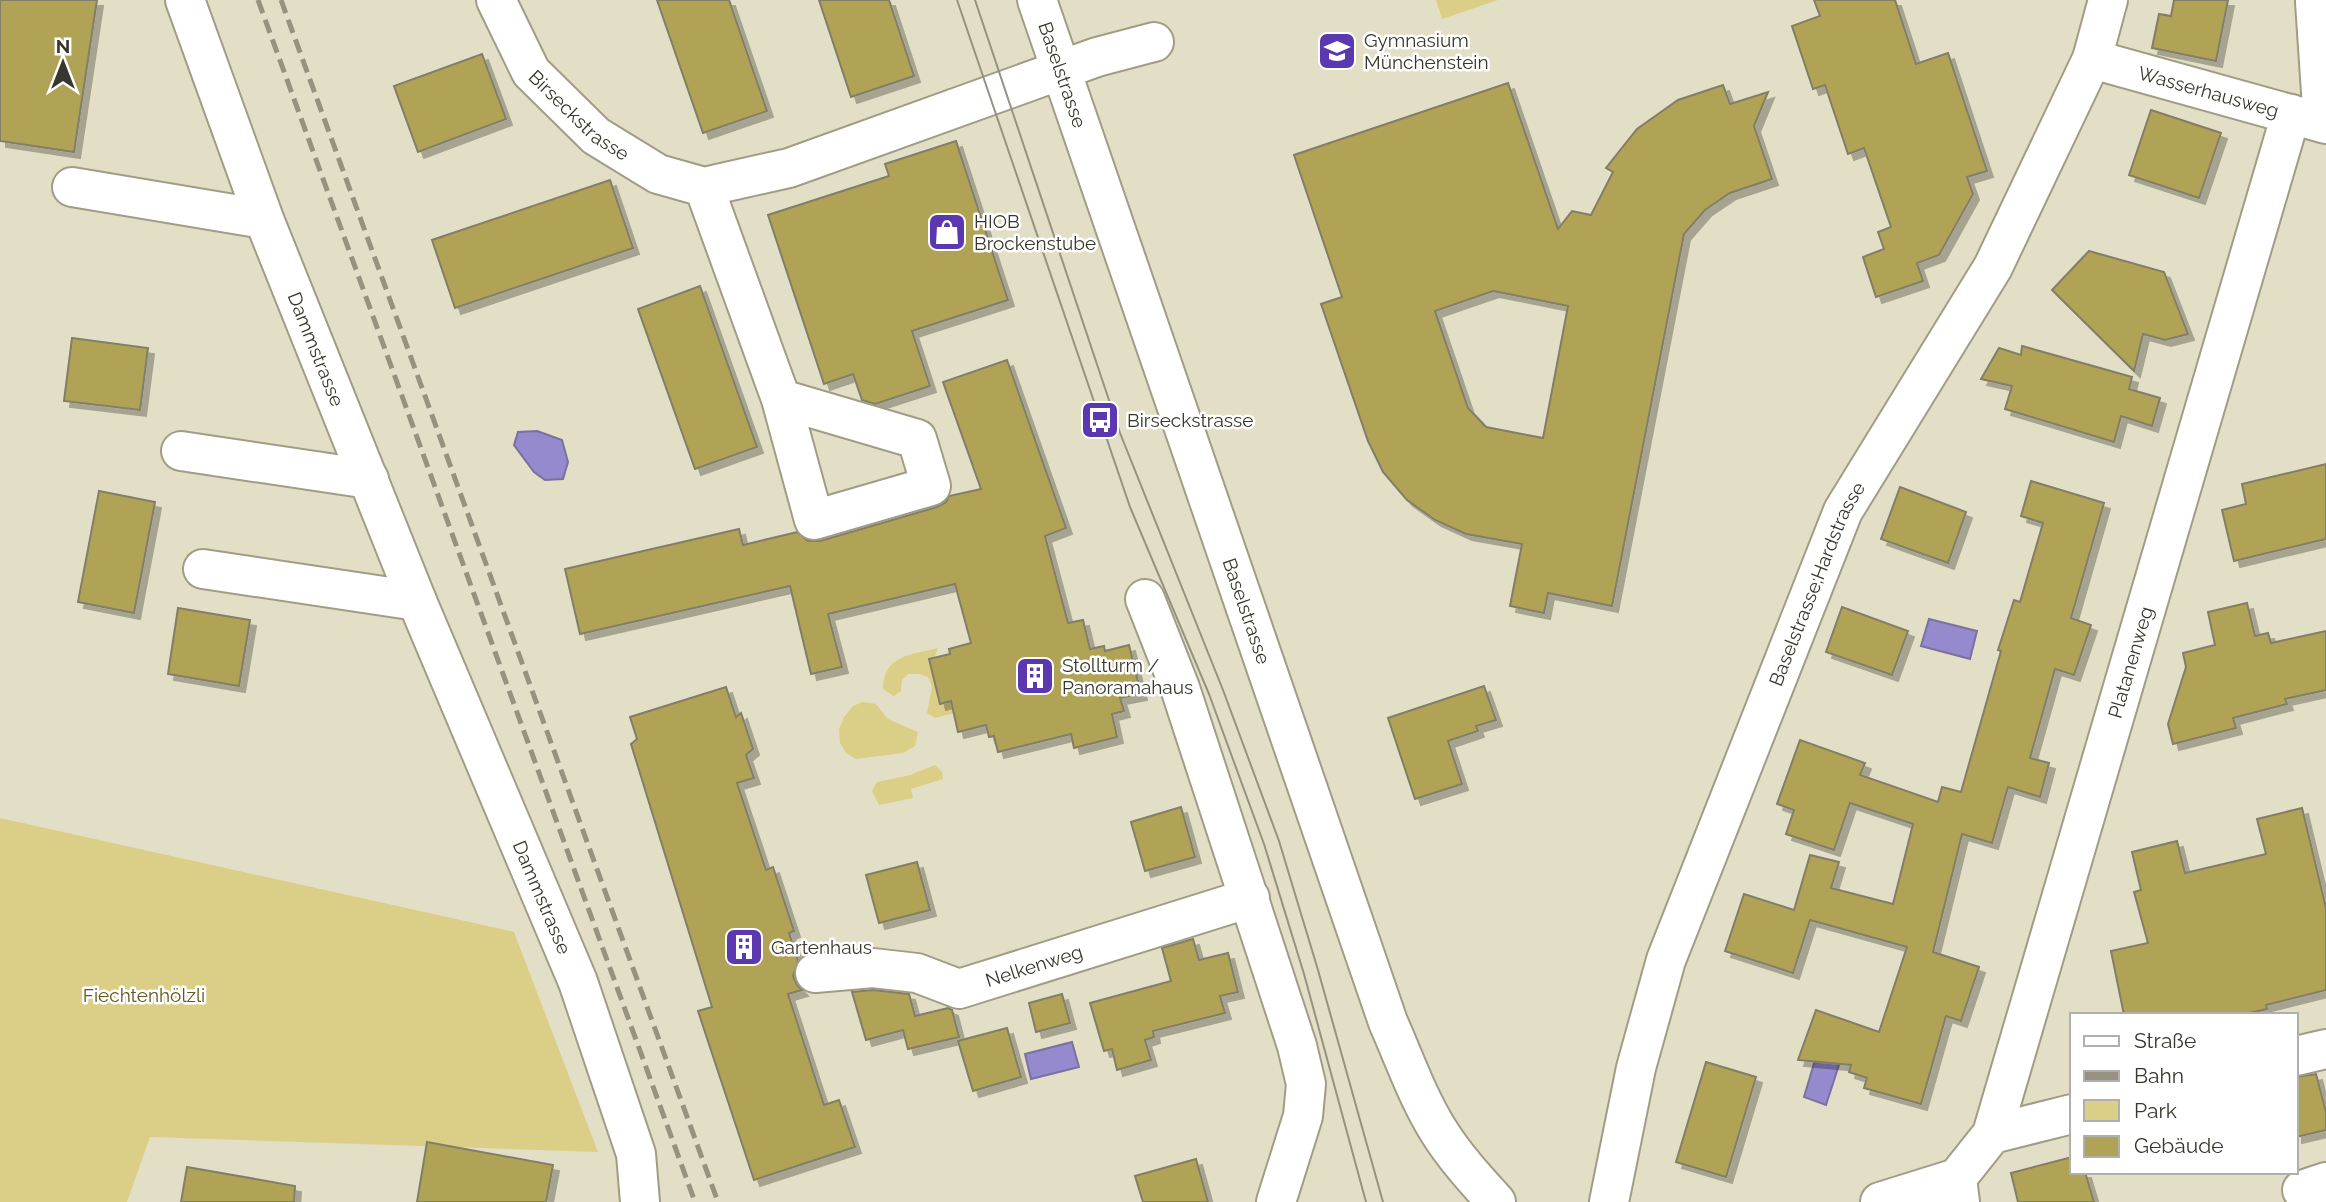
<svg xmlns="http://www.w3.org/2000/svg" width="2326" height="1202" viewBox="0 0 2326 1202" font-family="Raleway,sans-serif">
  <defs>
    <filter id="shadow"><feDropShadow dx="6" dy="6" stdDeviation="0" flood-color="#0004"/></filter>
  </defs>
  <rect width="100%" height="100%" fill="#e3dfc6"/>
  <g fill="#dbcf87">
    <path d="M1436 0H1498L1442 19Z"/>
    <path d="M938 648 934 658 929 660 940 704 951 701 954 713 935 718 927 713 932 686 928 677 919 674H908L902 680 901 691 894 696 883 689C883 655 911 655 938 648Z"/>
    <path d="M862 702 876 704 888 719 918 732 915 746 903 753 856 759 846 753 840 743 839 729 844 717 853 706Z"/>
    <path d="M935 765 942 772 943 779 911 789 913 798 879 805 872 791 877 782 910 775Z"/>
    <path d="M0 818 514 932 598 1152 150 1137 127 1202H0Z"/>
  </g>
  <g fill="#958ace" stroke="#79719e" stroke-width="2">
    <path d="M537 431 562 440 568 462 563 479 545 480 534 472 514 445 518 432Z"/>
    <path d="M1929 619 1977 631 1970 659 1921 646Z"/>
    <path d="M1848 1037 1826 1105 1804 1097 1816 1057Z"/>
    <path d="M1072 1042 1079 1067 1031 1079 1025 1054Z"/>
  </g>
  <g fill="#b0a356" stroke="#827e67" stroke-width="2" fill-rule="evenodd" filter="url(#shadow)">
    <path d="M0 0H97L74 152 0 141Z"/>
    <path d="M657 0H729L767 111 703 133Z"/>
    <path d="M819 0H889L914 76 851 97Z"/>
    <path d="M1814 0H1895L1916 64 1948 53 1987 171 1967 177 1973 194 1939 255 1917 263 1923 281 1876 297 1863 257 1884 249 1878 232 1891 227 1864 148 1848 154 1825 85 1813 89 1792 26 1820 16Z"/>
    <path d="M2174 0H2228L2216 61 2152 48 2159 14 2171 16Z"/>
    <path d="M482 54 506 119 418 152 394 86Z"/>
    <path d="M1508 83 1558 229 1572 211 1591 215 1613 172 1606 168 1637 129 1678 100 1723 85 1730 104 1768 92 1754 126 1772 179 1730 193 1705 210 1684 234 1612 606 1548 593 1544 613 1510 606 1522 544 1466 534 1435 520 1407 500 1383 472 1368 441 1321 304 1342 297 1294 155ZM1493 291 1568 306 1543 438 1486 427 1468 408 1435 311Z"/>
    <path d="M2151 110 2221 133 2199 198 2129 175Z"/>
    <path d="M956 141 1008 300 912 331 930 386 875 404 862 400 853 374 824 384 768 215 889 176 885 164Z"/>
    <path d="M610 180 633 248 455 308 432 240Z"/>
    <path d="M2089 251 2164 272 2188 334 2165 340 2143 334 2134 371 2052 290Z"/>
    <path d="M700 286 757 447 695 469 638 309Z"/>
    <path d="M72 338 148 348 140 410 64 401Z"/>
    <path d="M2022 346 2132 377 2129 389 2160 398 2152 426 2121 416 2114 442 2005 409 2012 386 1981 379 1999 348 2021 355Z"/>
    <path d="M1007 360 1066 528 1045 536 1068 623 1083 620 1090 649 1104 646 1105 651 1129 645 1141 694 1120 698 1124 711 1112 714 1117 737 1074 748 1071 734 998 752 994 736 989 737 986 725 958 732 951 701 940 704 929 659 950 654 949 649 971 643 955 584 828 614 842 667 811 674 790 586 580 634 565 569 739 529 743 545 797 532 808 541H820L937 507 946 502 949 496 981 489 943 382Z"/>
    <path d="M2326 464V539L2234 561 2222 510 2246 504 2242 484Z"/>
    <path d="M2031 481 2104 503 2071 618 2091 625 2074 675 2055 669 2030 758 2049 763 2040 797 2008 787 1992 843 1962 834 1933 952 1979 967 1961 1021 1946 1016 1921 1104 1864 1088 1867 1078 1849 1072 1851 1065 1798 1060 1816 1010 1879 1032 1907 947 1810 920 1793 973 1725 951 1744 894 1794 910 1810 855 1839 862 1831 888 1893 904 1913 824 1850 803 1834 850 1786 834 1794 810 1777 804 1800 740 1865 763 1860 775 1938 802 1942 787 1961 792 2001 651 1998 650 2014 600 2020 602 2043 523 2021 516Z"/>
    <path d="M1900 487 1966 512 1948 563 1881 539Z"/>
    <path d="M99 491 155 502 134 613 78 602Z"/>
    <path d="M2247 603 2255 636 2268 633 2271 643 2326 631V690L2285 699 2287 704 2233 718 2236 728 2173 744 2168 724 2186 667 2183 653 2215 645 2208 612Z"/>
    <path d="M1842 607 1908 631 1892 675 1826 652Z"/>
    <path d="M178 608 250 620 239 686 168 674Z"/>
    <path d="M1484 686 1496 720 1476 726 1478 731 1448 741 1462 784 1415 799 1388 718Z"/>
    <path d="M726 687 736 717 741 713 753 749 746 755 754 778 737 783 766 870 773 867 794 931 789 933 798 961 793 976 797 985 802 990 788 994 824 1105 839 1100 855 1147 754 1180 698 1011 712 1007 631 744 637 739 630 717Z"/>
    <path d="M1181 807 1195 857 1145 871 1131 822Z"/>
    <path d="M2302 808 2326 908V990L2266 1005 2267 1009 2241 1015H2124L2111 951 2148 943 2134 892 2141 890 2132 852 2177 841 2185 873 2266 854 2257 819Z"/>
    <path d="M917 862 930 910 879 923 866 875Z"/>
    <path d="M1193 939 1199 960 1228 953 1238 992 1220 996 1225 1013 1153 1031 1154 1037 1145 1040 1151 1060 1117 1070 1112 1049 1104 1051 1090 1003 1171 981 1162 948Z"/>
    <path d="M873 990 909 994 915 1016 948 1008 952 1010 959 1037 908 1049 903 1030 866 1040 852 992Z"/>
    <path d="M1062 994 1070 1023 1036 1032 1029 1003Z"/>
    <path d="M1007 1028 1021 1077 973 1091 958 1041Z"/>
    <path d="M1706 1062 1756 1077 1726 1177 1676 1162Z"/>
    <path d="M2316 1074 2326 1112V1130L2296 1137V1077Z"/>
    <path d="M427 1142 553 1165 546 1202H417Z"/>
    <path d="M2072 1157V1172H2085L2094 1202H2018L2011 1173Z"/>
    <path d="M1196 1159 1208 1202H1143L1135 1176Z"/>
    <path d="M187 1167 295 1186 294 1202H181Z"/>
  </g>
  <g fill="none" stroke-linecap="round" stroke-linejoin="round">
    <defs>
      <g id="minor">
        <path id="s1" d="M185 0 264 219 417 601 578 982 636 1154 640 1202"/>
        <path id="s2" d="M496 0 531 72 596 136 658 174 704 187 789 168 1097 57 1154 42"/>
        <path id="s3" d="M2092 59 2326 124"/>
        <path d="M2323 123 2315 2 2326 1"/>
        <path d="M72 187 264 219"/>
        <path d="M704 187 781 399 814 520 931 486 917 439 781 399"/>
        <path d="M181 451 369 479"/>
        <path d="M203 569 417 601"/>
        <path d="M1145 599 1180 688 1297 1046 1306 1084 1303 1116 1276 1202"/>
        <path id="s4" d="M815 973 873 968 917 973 959 989 1250 898"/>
        <path d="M2296 1056 2326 1049"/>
        <path d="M1992 1134 2072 1114"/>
        <path d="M2302 1190 2326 1182"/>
        <path id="s5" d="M1609 1202 1636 1068 1666 960 1843 511 1993 267 2092 59 2108 0"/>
        <path d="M1880 1202 1957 1178"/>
        <path id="s6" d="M1960 1202 1957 1178 1992 1134 2291 114"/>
      </g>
      <g id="major">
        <path id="s7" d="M1037 0 1388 1022C1404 1058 1417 1096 1438 1130 1454 1156 1475 1179 1496 1202"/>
      </g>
    </defs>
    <use href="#minor" stroke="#a19d85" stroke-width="42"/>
    <use href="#major" stroke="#a19d85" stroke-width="42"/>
    <use href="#minor" stroke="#fff" stroke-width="38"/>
    <use href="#major" stroke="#fff" stroke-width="38"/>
    <g stroke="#959380" stroke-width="2">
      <path d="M957 0 1130 507 1209 694 1264 844 1304 974 1366 1202"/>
      <path d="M975 0 1120 433 1223 690 1279 841 1318 970 1383 1202"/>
    </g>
    <g stroke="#959380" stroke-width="5" stroke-dasharray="14 7" stroke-linecap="butt">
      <path d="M258 0 695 1202"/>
      <path d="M281 0 718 1202"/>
    </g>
  </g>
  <defs>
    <symbol id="school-square" viewBox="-11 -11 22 22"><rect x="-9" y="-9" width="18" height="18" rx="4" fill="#5b38b0" stroke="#fff"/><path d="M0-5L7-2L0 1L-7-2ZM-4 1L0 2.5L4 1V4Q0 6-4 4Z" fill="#fff"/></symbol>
    <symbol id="shop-square" viewBox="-11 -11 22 22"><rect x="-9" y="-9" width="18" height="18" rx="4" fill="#5b38b0" stroke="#fff"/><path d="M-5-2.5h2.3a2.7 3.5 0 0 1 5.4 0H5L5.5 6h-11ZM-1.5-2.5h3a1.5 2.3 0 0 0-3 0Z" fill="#fff"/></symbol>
    <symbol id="bus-square" viewBox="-11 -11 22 22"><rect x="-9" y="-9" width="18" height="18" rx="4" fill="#5b38b0" stroke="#fff"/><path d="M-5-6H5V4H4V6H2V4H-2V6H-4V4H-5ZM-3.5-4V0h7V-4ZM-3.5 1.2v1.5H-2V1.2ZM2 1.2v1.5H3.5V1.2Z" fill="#fff"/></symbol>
    <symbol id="building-square" viewBox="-11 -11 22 22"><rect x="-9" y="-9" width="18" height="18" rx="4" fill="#5b38b0" stroke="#fff"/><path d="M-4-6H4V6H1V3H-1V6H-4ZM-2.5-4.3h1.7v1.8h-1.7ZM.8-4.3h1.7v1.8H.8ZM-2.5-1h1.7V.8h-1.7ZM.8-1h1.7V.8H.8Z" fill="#fff"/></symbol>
  </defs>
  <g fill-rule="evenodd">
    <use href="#school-square" x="1315" y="29" width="44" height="44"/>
    <use href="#shop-square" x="925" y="210" width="44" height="44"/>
    <use href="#bus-square" x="1078" y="398" width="44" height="44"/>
    <use href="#building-square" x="1013" y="654" width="44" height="44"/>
    <use href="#building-square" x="722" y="925" width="44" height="44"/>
  </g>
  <g text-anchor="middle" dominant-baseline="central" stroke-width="5" stroke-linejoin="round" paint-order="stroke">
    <g font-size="19" fill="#38372d" stroke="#fff" text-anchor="start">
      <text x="1364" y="40">Gymnasium<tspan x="1364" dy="22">Münchenstein</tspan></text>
      <text x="974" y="221">HIOB<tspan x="974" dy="22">Brockenstube</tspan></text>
      <text x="1127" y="420">Birseckstrasse</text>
      <text x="1062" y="665">Stollturm /<tspan x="1062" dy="22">Panoramahaus</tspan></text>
      <text x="771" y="947">Gartenhaus</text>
    </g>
    <g font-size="19" fill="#38372d" stroke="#fff">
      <text stroke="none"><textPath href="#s7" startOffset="79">Baselstrasse</textPath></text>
      <text stroke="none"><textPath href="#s3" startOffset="121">Wasserhausweg</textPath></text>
      <text stroke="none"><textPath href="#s2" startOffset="145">Birseckstrasse</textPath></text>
      <text stroke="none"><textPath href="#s1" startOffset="373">Dammstrasse</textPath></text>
      <text stroke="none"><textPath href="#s5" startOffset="654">Baselstrasse;Hardstrasse</textPath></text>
      <text stroke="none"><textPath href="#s7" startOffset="646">Baselstrasse</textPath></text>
      <text stroke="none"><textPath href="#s6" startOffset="572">Platanenweg</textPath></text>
      <text stroke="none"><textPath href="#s1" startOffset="966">Dammstrasse</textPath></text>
      <text stroke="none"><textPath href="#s4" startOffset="226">Nelkenweg</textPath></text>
    </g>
    <g font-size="19" fill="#62591f" stroke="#fff">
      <text x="144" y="995">Fiechtenhölzli</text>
    </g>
  </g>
  <rect x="2070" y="1013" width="228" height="161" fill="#ffffff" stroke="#afafab" stroke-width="2"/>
  <rect x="2084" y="1036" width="35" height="10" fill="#ffffff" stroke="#afafab" stroke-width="2"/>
  <text x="2134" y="1048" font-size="21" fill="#38372d">Straße</text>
  <rect x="2084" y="1071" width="35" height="10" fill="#959380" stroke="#afafab" stroke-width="2"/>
  <text x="2134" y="1083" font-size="21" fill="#38372d">Bahn</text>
  <rect x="2084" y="1100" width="35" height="21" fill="#dbcf87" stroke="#afafab" stroke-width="2"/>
  <text x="2134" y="1118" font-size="21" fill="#38372d">Park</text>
  <rect x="2084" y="1136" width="35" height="21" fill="#b0a356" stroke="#afafab" stroke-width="2"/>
  <text x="2134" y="1153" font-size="21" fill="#38372d">Gebäude</text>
  <g transform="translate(63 63)" stroke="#ffffff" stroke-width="5" paint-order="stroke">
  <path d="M0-5L12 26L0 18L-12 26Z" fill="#38372d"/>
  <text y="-10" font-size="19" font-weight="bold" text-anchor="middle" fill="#38372d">N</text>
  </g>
</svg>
